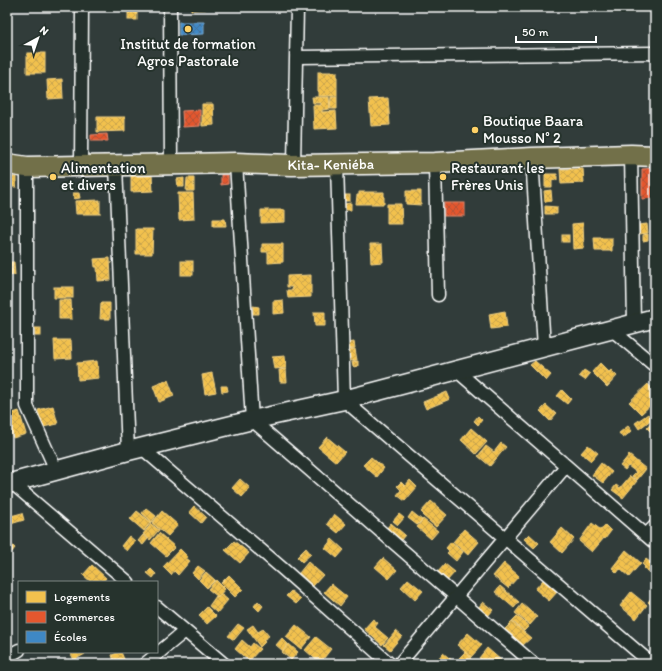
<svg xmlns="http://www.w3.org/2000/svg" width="662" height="671" viewBox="0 0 662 671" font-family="Itim,sans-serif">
  <defs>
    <pattern id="homes-cross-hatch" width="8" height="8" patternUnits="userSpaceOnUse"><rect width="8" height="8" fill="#f2c14e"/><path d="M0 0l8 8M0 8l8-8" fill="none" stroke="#c8a44e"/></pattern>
    <pattern id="shops-cross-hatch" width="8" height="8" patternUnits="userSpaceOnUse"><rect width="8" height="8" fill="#e4572e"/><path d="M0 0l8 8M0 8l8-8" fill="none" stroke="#af5338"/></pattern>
    <pattern id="schools-cross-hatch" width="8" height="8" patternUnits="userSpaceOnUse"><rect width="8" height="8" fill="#3f88c5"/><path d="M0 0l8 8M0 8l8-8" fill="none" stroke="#447095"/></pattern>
  </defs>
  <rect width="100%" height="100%" fill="#313c3a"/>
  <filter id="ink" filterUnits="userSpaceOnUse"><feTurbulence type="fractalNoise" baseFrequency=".025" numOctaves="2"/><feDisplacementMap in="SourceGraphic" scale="8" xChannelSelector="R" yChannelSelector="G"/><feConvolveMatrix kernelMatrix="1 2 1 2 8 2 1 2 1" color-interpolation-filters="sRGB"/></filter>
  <g filter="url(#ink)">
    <g fill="url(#homes-cross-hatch)" stroke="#f6d483">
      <rect x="127" y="7" width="11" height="3"/>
      <path d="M191 7H206V9L191 10Z"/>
      <rect x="128" y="12" width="9" height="8"/>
      <rect x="27" y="53" width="18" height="20"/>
      <rect x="318" y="72" width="19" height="24"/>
      <path d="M62 79 63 98 48 99 47 80Z"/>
      <path d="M312 97H329L330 109 322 110V112L336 111 337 128 314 129 313 105H321V103H313Z"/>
      <path d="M331 97H337V109H330Z"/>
      <path d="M388 98 390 125 371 126 369 99Z"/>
      <path d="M202 104H213L214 125 202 126Z"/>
      <path d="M97 117H125V131L97 132Z"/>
      <path d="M560 169H583L584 183 561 184Z"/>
      <path d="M545 174H557V180H552V187H545Z"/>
      <path d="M152 175 153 191 131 192V176Z"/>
      <rect x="7" y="177" width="9" height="10"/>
      <path d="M184 178V187H178L177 179Z"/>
      <path d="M187 178H194V191H186Z"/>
      <path d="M551 190 552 201 545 202 544 191Z"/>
      <path d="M406 191H421V205L406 204Z"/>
      <path d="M359 192H384V204H356L357 195H359Z"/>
      <path d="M73 193H79L80 198 74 199Z"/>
      <path d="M178 193H193L194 219 179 220Z"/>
      <rect x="345" y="195" width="5" height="6"/>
      <path d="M100 200V214H76L75 201Z"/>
      <path d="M351 203V210H344V204Z"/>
      <path d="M387 204H401L402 224H387Z"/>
      <path d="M545 206 557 207V214H545Z"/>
      <path d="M261 210H285V222L261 223Z"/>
      <path d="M213 219H225L226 226H213Z"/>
      <path d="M583 223 584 248 573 249 572 224Z"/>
      <path d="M647 224 648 233 639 234 638 225Z"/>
      <path d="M136 229H153L152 254H136Z"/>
      <path d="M648 234V240L643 241V235Z"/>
      <rect x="562" y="235" width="7" height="7"/>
      <path d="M594 238H612V251H595Z"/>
      <path d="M262 244H283V262L268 263V252H262Z"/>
      <path d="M370 244H382L383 262 371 263Z"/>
      <path d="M110 258 111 280 98 281 97 267H95L94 259Z"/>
      <rect x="181" y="261" width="12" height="14"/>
      <path d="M7 262H14L15 275 8 276Z"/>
      <path d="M311 275V297L288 298 287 290H293L292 287H287V276Z"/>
      <rect x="54" y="287" width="19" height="11"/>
      <path d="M59 300H71L72 319H59Z"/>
      <path d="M283 300 284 313 273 314V301Z"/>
      <path d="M101 303H110V319H100Z"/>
      <path d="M253 306 259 307V314H253Z"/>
      <path d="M505 311 507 327 491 329 489 314Z"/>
      <path d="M314 312H325V326H315Z"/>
      <rect x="35" y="328" width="6" height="8"/>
      <path d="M54 340H71L72 358 55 359Z"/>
      <path d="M354 342 355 348 348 349V343Z"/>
      <path d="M355 349 357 360 350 361 348 350Z"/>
      <path d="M285 356 286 368 274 369 272 357Z"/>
      <path d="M97 361 99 378 78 380 77 363Z"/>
      <path d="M358 361V366L353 367 352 362Z"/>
      <path d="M535 361 551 375 546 381 530 365Z"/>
      <path d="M600 363 609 372 611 370 617 376 607 387 592 372Z"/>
      <path d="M286 369 287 382H280L279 370Z"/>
      <path d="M584 370 590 374 585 380 579 376Z"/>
      <path d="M212 373 216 392 205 394 202 375Z"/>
      <path d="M168 380 174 396 159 402 153 386Z"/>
      <path d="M648 384 655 392V401L641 414 629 402Z"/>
      <path d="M221 386H227L228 391 222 392Z"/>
      <path d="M562 390 571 399 567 404 557 396Z"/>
      <path d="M447 392 450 399 426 409 423 402Z"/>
      <path d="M546 405 556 414 550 421 540 411Z"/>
      <path d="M53 406 58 424 43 427 38 410Z"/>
      <path d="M19 411 26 434 13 438 7 420V415Z"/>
      <path d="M648 414 652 419 639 429 635 423Z"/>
      <path d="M478 416 482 420 478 425 474 421Z"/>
      <path d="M655 419V436L647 428Z"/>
      <path d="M628 426 632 431 623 438 619 433Z"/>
      <path d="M471 428 487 442 476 454 461 440Z"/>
      <path d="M327 437 345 452 336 462 318 447Z"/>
      <path d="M501 443 506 447 490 466 478 456 486 446 494 452Z"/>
      <path d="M588 445 598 453 591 461 581 453Z"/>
      <path d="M629 455 646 469 637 480 632 476 636 472 628 466 625 470 620 466Z"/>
      <path d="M371 457 384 468 377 477 363 465Z"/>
      <path d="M601 463 612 472 603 483 592 475Z"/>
      <path d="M630 476 637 481 623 498 612 490 616 485 620 488Z"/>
      <path d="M240 479 250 488 242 497 232 488Z"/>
      <path d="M410 480 417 487 405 501 397 495 401 490 397 486 401 482 405 486Z"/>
      <path d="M431 501 447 515 436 527 423 516 424 515 421 512Z"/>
      <path d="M194 506 206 517 201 523 189 512Z"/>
      <path d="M146 508 156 516 152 522 142 513Z"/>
      <path d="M137 511 151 522 144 531 130 519Z"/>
      <path d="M162 511 178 525 168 536 152 523Z"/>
      <path d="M412 512 422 520 417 525 408 518Z"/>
      <path d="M22 513 24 520 7 525V517Z"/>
      <path d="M334 514 346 524 338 533 327 524Z"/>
      <path d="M399 514 404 518 398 525 393 521Z"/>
      <path d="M423 519 438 531 431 539 417 527Z"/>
      <path d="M391 523 405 535 400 541 386 529Z"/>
      <path d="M592 523 601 530 605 525 611 531 605 539 604 538 592 552 579 541Z"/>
      <path d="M151 524 159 530 150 540 143 534Z"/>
      <path d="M562 528 574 539 562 553 550 542Z"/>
      <path d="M464 529 479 542 468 555 453 542Z"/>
      <path d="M159 533 175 547 166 556 151 543Z"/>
      <path d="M529 534 539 543 534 548 524 539Z"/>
      <path d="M143 535 148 539 143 545 138 541Z"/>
      <path d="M129 536 135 541 127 551 121 546Z"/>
      <path d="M332 539 344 550 337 558 325 548Z"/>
      <path d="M234 541 249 553 240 563 225 550Z"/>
      <path d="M451 542 463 552 456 561 447 553 449 551 446 548Z"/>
      <path d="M10 543 15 548 7 558V547Z"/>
      <path d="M306 548 311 554 302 562 297 557Z"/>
      <path d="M180 549 188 557 186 558 190 561 178 575 174 571 171 575 163 567Z"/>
      <path d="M626 550 641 563 629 577 620 569 617 573 612 568Z"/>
      <path d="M383 558 397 570 389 579 375 567Z"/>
      <path d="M646 559 654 565 648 572 644 568 645 567 642 564Z"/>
      <path d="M308 562 323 575 313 586 299 573Z"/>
      <path d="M504 563 519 576 508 588 493 576Z"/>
      <path d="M445 564 455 572 446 582 437 573Z"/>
      <path d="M92 565 106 578 103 582H91L83 575Z"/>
      <path d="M198 566 205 571 198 579 192 573Z"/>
      <path d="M151 569 156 574 153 578 147 573Z"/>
      <path d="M206 572 215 580 207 588 199 580Z"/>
      <path d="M229 575 243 589 235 597 221 583Z"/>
      <path d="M408 579 423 591 415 600 401 587Z"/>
      <path d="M544 579 558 591 549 601 535 589Z"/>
      <path d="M216 580 225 589 218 597 208 589Z"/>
      <path d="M331 584 347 597 340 606 324 592Z"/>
      <path d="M500 586 519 602 514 608 495 592Z"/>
      <path d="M291 591 301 599 296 604 286 596Z"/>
      <path d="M631 592 647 605 636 619 620 606Z"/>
      <path d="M221 594 228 600 217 613 209 606 216 596 218 598Z"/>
      <path d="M655 594V608L648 602Z"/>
      <path d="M258 601 263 606 259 611 254 606Z"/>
      <path d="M483 602 493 610 488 616 478 608Z"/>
      <path d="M522 604 537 617 530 625 515 613Z"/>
      <path d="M207 607 216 616 207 624 199 615Z"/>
      <path d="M517 616 529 626 524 631 512 621Z"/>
      <path d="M373 619 378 623 375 627 388 638 382 645 364 629Z"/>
      <path d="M512 622 531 638 523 645 505 629Z"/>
      <path d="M238 624 244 628 234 640 228 636Z"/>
      <path d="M253 625 258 632 263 629 269 636 263 640 265 642 260 647 247 629Z"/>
      <path d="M296 625 311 637 301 649 286 637Z"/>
      <path d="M396 631 402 636 390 650 384 645Z"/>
      <path d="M468 633 482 645 471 657 457 645Z"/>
      <path d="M316 637 331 649 320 663 305 650Z"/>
      <path d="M282 638 288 644 283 651 276 645Z"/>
      <path d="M242 640 250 647 253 643 260 649 249 661 235 649Z"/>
      <path d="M289 644 298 652 291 660 282 652Z"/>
      <path d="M487 648 502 661 500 664H486L479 658Z"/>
      <path d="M70 652H84L85 654 74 660Z"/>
      <path d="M120 652H121L126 664H115L112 655Z"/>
      <path d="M465 652 471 658 466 664 459 658Z"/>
      <path d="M443 653 453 661 450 664H444L438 659Z"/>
    </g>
    <g fill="url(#shops-cross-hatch)" stroke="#ec896d">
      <path d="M200 110V126L183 127 182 111Z"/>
      <path d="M107 134 108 141H91V135Z"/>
      <path d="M655 168V198L642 199V169Z"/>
      <path d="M221 175H228V184L221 185Z"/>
      <rect x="444" y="203" width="21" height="13"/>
    </g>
    <path fill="url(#schools-cross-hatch)" stroke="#79acd6" d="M179 22H204V34L179 35Z"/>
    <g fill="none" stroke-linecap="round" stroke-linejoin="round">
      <defs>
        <g id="street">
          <path d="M170 7 171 164"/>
          <path d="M297 57 655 53"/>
          <path d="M631 155 634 323"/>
          <path d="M532 158 544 347"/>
          <path d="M236 163 252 420 534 664"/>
          <path d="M435 163 438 295"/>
          <path d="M294 164 297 7"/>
          <path d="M337 164 344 400 652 664"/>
          <path d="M81 166 82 7"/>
          <path d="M116 166 128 451"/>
          <path d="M27 167V406L56 470"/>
          <path d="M611 329 655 366"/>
          <path d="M456 370 655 543"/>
          <path d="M142 448 284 570 390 664"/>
          <path d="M11 482 128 582"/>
          <path d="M646 535 655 526"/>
          <path d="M157 607 224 664"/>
          <path d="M7 657 19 650"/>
          <path d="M145 664 185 631"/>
          <path d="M399 664 566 466"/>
        </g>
        <path id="secondary" d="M7 484 128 451 252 420 344 400 655 318"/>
        <g id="primary">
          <path id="s1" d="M7 164 27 167 236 163 292 165 435 163 532 158 631 155 655 156"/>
        </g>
      </defs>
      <use href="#street" stroke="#fff" stroke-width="15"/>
      <use href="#secondary" stroke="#fff" stroke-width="21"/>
      <use href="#primary" stroke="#fff" stroke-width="23"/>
      <use href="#street" stroke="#26332d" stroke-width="12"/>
      <use href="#secondary" stroke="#26332d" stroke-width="18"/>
      <use href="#primary" stroke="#726f4a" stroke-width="20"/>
    </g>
  </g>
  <g fill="#ffd166" stroke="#26332d" stroke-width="1.5">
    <circle cx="188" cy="29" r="4"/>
    <circle cx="475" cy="130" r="4"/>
    <circle cx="53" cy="177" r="4"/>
    <circle cx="443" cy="177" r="4"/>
  </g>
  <g text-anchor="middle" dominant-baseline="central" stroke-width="4" stroke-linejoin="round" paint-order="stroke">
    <g font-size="15" fill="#fff" stroke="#26332d" text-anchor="start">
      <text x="188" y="44" text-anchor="middle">Institut de formation<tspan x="188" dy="17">Agros Pastorale</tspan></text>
      <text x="483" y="121">Boutique Baara<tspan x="483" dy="17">Mousso N° 2</tspan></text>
      <text x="61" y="168">Alimentation<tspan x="61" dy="17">et divers</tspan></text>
      <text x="451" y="168">Restaurant les<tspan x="451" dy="17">Frères Unis</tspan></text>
    </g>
    <g font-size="15" fill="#fff" stroke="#26332d">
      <text stroke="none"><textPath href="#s1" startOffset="324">Kita- Keniéba</textPath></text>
    </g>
  </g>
  <rect width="662" height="671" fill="none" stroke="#26332d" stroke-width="24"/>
  <rect x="12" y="12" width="638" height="647" fill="none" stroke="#fff" stroke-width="1.5" filter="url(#ink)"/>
  <rect x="18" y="581" width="140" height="72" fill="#26332d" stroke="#7d8581"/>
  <rect x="26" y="591" width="20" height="12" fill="#f2c14e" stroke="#7d8581"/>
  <text x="54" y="601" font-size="12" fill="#ffffff">Logements</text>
  <rect x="26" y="611" width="20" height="12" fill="#e4572e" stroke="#7d8581"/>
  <text x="54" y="621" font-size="12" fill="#ffffff">Commerces</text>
  <rect x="26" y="631" width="20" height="12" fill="#3f88c5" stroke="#7d8581"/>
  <text x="54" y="641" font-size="12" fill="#ffffff">Écoles</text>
  <g transform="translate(38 38) rotate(40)" stroke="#26332d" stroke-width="3" paint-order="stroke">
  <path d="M0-3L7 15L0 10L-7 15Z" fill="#ffffff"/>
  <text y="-6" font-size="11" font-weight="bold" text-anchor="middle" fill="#ffffff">N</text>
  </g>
  <path d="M516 36v6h80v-6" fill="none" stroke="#ffffff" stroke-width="2"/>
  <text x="522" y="36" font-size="12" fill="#ffffff" stroke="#26332d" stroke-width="3" paint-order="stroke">50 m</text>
</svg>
